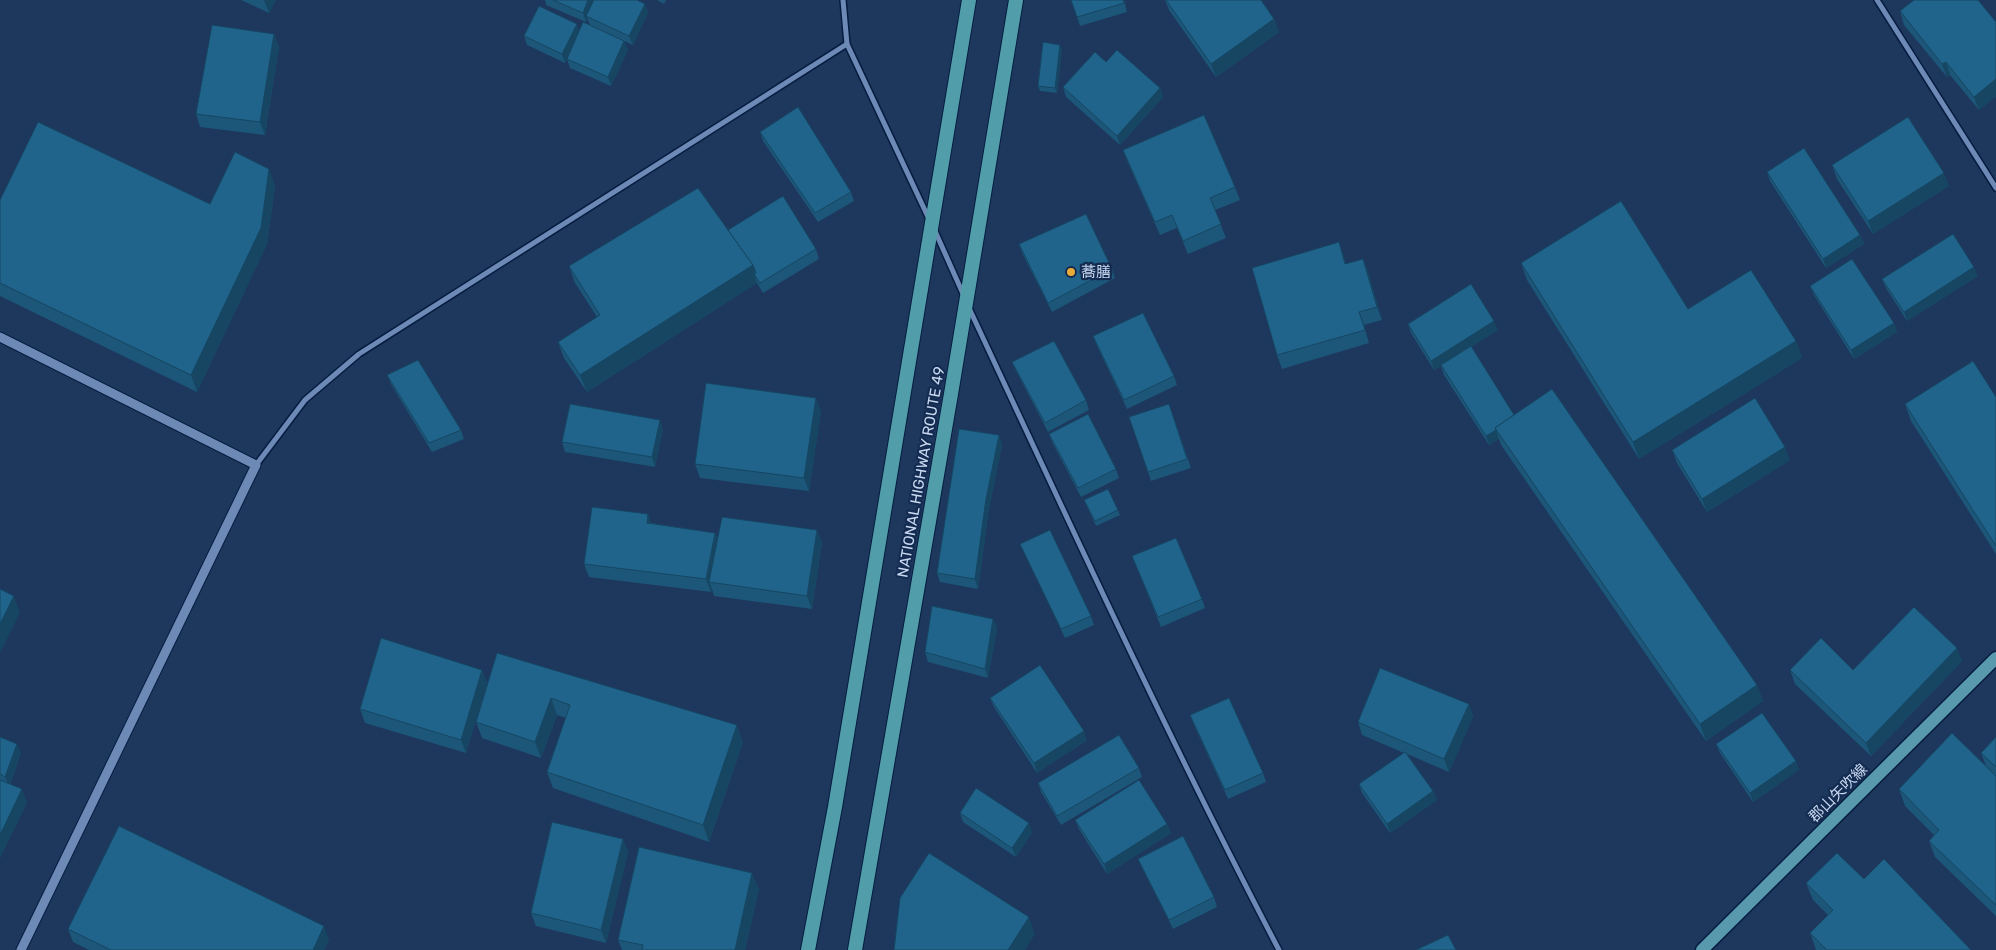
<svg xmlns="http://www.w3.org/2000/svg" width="1996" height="950" viewBox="0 0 1996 950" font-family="Rubik,'Noto Sans JP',sans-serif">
  <rect width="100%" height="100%" fill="#1e375d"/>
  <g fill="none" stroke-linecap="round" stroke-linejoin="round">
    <defs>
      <g id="minor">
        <path d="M843 0 847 44 929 219"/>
        <path d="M1877 0 1996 188"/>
        <path d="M935 231 964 296"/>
        <path d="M969 308C1070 524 1169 740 1279 950"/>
        <path d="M256 465 305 400 359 354 847 44"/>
      </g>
      <path id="tertiary" d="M0 337 256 465 21 950"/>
      <path id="primary" d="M1702 950 1996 658"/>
      <g id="trunk">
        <path d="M808 950 835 807 969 0"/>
        <path d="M855 950 951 394 1016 0"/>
      </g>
    </defs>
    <use href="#minor" stroke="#061d40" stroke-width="8"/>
    <use href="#tertiary" stroke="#061d40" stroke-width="11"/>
    <use href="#primary" stroke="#061d40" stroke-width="15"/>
    <use href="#trunk" stroke="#061d40" stroke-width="16"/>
    <use href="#minor" stroke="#6d89b5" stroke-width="5"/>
    <use href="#tertiary" stroke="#6d89b5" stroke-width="9"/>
    <use href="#primary" stroke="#5899ad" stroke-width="12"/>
    <use href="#trunk" stroke="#519eaa" stroke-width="14"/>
  </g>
  <g fill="#1c5678">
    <path d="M241 0H276L269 13Z"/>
    <path d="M545 0H637L645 4 648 13 633 45 624 41 628 50 611 86 570 68 567 59 565 63 527 45 524 36 579 31 590 25 587 18 586 22 546 5Z"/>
    <path d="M657 0H666L664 4Z"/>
    <path d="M1124 0 1127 12 1080 26 1077 17Z"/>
    <path d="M1165 0H1261L1274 19 1279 32 1216 77 1169 10Z"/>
    <path d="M1900 11 1996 22V96L1979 110 1950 75 1947 77 1904 25Z"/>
    <path d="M274 34 279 47 265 135 200 127 196 114Z"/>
    <path d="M1062 49 1057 93 1040 91 1038 86Z"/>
    <path d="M1106 62 1160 88 1163 97 1120 145 1066 97 1063 87Z"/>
    <path d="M760 132 851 192 854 201 818 222 763 141Z"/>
    <path d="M1123 150 1235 187 1240 200 1215 210 1226 238 1188 254 1177 228 1160 235 1128 163Z"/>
    <path d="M1832 165 1949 186 1873 234 1837 179Z"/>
    <path d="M269 169 275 186 267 244 197 392 0 296V200L210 204Z"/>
    <path d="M1767 172 1860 235 1864 244 1826 268 1770 181Z"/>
    <path d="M728 230 816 249 819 259 763 293 757 283 587 392 564 358 558 342 597 317 575 283 569 266Z"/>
    <path d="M1339 242 1346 264 1363 259 1368 272 1382 320 1364 325 1369 343 1282 369 1277 355Z"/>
    <path d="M1019 244 1112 269 1115 278 1052 312 1022 253Z"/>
    <path d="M1521 263 1688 309 1796 341 1802 358 1639 459 1527 280Z"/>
    <path d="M1978 276 1907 321 1886 288 1882 279Z"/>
    <path d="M1810 286 1894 323 1897 332 1854 359 1814 295Z"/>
    <path d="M1408 324 1498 330 1471 347 1514 415 1757 685 1763 701 1706 741 1501 445 1499 439 1489 445 1444 375 1441 366 1434 370 1411 333Z"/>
    <path d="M1093 336 1174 376 1177 385 1127 409 1097 346Z"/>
    <path d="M1012 362 1086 400 1089 410 1048 432 1016 371Z"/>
    <path d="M387 375 461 430 464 439 432 452 391 384Z"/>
    <path d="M1996 397V554L1911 421 1905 404Z"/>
    <path d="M1169 404 1191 468 1151 481 1129 417Z"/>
    <path d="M821 411 809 491 700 478 695 464Z"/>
    <path d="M663 429 655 467 565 452 562 442Z"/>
    <path d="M1049 434 1116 469 1119 478 1081 497 1053 444Z"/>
    <path d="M999 435 1002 445 989 509 978 589 940 582 937 573Z"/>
    <path d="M1672 450 1790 460 1707 512 1677 463Z"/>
    <path d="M1084 500 1118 510 1120 515 1096 526Z"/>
    <path d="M652 523 715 533 718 539 817 530 822 543 812 609 714 596 712 589 711 592 589 577 584 564Z"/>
    <path d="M1020 544 1091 616 1094 625 1065 638 1024 553Z"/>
    <path d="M1132 556 1202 599 1205 608 1161 627Z"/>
    <path d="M993 619 997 628 988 678 928 662 925 652Z"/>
    <path d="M497 653 743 742 709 842 553 788 547 772 566 718 557 715 541 758 482 738 476 722Z"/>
    <path d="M1962 661 1871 756 1795 684 1790 670H1853Z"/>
    <path d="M482 670 487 683 466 753 365 723 360 709Z"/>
    <path d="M990 698 1087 740 1037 773 994 707Z"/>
    <path d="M1469 704 1473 717 1449 772 1407 754 1433 791 1437 800 1390 833 1362 793 1359 784 1404 753 1362 735 1358 722Z"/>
    <path d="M1190 715 1263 773 1266 782 1228 799 1194 725Z"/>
    <path d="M0 737 17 744 21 753 10 784 27 802 0 858Z"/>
    <path d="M1996 737V776L1986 766 1981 753Z"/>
    <path d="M1716 744 1796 761 1799 770 1753 802 1720 753Z"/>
    <path d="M1139 768 1142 777 1061 825 1041 792 1038 783Z"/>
    <path d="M1996 776V916L1935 857 1929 841 1934 835 1905 806 1899 789Z"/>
    <path d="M960 813 1032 832 1016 857 963 822Z"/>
    <path d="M1075 820 1167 824 1171 833 1107 874 1079 829Z"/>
    <path d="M623 839 628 852 606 943 536 926 531 913Z"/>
    <path d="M1138 859 1214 897 1217 907 1173 929 1142 868Z"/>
    <path d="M1864 879 1971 950H1816L1810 933 1828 915 1813 900 1806 883Z"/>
    <path d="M759 889 745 950H622L618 940Z"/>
    <path d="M68 929 329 940 324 950H89L73 942Z"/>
  </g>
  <g fill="#164662">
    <path d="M264 0H276L269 13Z"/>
    <path d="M588 0H595L586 16 587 18 586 22 583 13Z"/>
    <path d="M645 4 648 13 633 45 629 36Z"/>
    <path d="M1274 19 1279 32 1216 77 1211 64Z"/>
    <path d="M577 24 580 33 565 63 562 54Z"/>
    <path d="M274 34 279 47 265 135 260 122Z"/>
    <path d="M624 41 628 50 611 86 608 77Z"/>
    <path d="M1060 45 1062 49 1057 93 1055 88Z"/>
    <path d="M1946 62 1950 75 1947 77 1942 64Z"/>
    <path d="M1996 79V96L1979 110 1974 97Z"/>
    <path d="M1160 88 1163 97 1120 145 1117 136Z"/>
    <path d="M269 169 275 186 267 244 197 392 191 375Z"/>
    <path d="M1944 173 1949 186 1873 234 1868 221Z"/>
    <path d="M1860 235 1864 244 1826 268 1823 259Z"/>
    <path d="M1339 242 1344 256 1350 277 1345 264Z"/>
    <path d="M1363 259 1368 272 1382 320 1377 307Z"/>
    <path d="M753 265 759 282 754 274 757 283 587 392 580 375Z"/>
    <path d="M1974 267 1978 276 1907 321 1904 312Z"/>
    <path d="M1359 312 1364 325 1369 343 1365 330Z"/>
    <path d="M1494 321 1498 330 1434 370 1431 361Z"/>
    <path d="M1894 323 1897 332 1854 359 1851 350Z"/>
    <path d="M1796 341 1802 358 1639 459 1633 442Z"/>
    <path d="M816 398 821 411 809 491 804 478Z"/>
    <path d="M660 420 663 429 655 467 652 457Z"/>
    <path d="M1496 430 1499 439 1489 445 1486 436Z"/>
    <path d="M999 435 1002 445 989 509 978 589 975 579 986 499Z"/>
    <path d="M1785 447 1790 460 1707 512 1702 499Z"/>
    <path d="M648 514 653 527 647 523Z"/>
    <path d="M817 530 822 543 812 609 807 596Z"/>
    <path d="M715 533 720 546 709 582 712 589 711 592 706 579Z"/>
    <path d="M14 596 20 613 0 653V624Z"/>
    <path d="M993 619 997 628 988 678 985 669Z"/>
    <path d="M1957 648 1962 661 1871 756 1866 743Z"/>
    <path d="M482 670 487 683 466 753 461 740Z"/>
    <path d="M1757 685 1763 701 1706 741 1700 724Z"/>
    <path d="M551 698 557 715 541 758 535 742Z"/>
    <path d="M1469 704 1473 717 1449 772 1444 759Z"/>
    <path d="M737 725 743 742 709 842 703 825Z"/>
    <path d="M1084 731 1087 740 1037 773 1034 763Z"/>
    <path d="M17 744 21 753 9 786 5 777Z"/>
    <path d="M1796 761 1799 770 1753 802 1750 793Z"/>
    <path d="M22 789 27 802 0 858V835Z"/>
    <path d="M1433 791 1437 800 1390 833 1387 824Z"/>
    <path d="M1029 823 1032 832 1016 857 1012 848Z"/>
    <path d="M1167 824 1171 833 1107 874 1104 864Z"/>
    <path d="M623 839 628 852 606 943 601 930Z"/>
    <path d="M752 873 759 889 745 950H735Z"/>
    <path d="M1029 917 1035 934 1025 950H1008Z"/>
    <path d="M324 926 329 940 324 950H313Z"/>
  </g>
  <g fill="#20648c" stroke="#164662">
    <path d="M553 0H588L583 13Z"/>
    <path d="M594 0H637L645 4 629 36 586 16Z"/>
    <path d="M1071 0H1123L1124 3 1077 17Z"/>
    <path d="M1166 0H1261L1274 19 1211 64Z"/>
    <path d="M1914 0H1978L1996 22V79L1974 97 1946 62 1942 64 1900 11Z"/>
    <path d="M539 6 577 24 562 54 524 36Z"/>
    <path d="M583 22 624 41 608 77 567 59Z"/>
    <path d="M212 25 274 34 260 122 196 114Z"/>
    <path d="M1043 42 1060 45 1055 88 1038 86Z"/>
    <path d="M1117 50 1160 88 1117 136 1063 87 1095 52 1106 62Z"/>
    <path d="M798 107 851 192 815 213 760 132Z"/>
    <path d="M1204 115 1235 187 1210 198 1221 224 1183 241 1172 215 1155 222 1123 150Z"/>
    <path d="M1908 117 1944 173 1868 221 1832 165Z"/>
    <path d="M38 122 210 204 235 152 269 169 261 228 191 375 0 283V200Z"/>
    <path d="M1804 148 1860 235 1823 259 1767 172Z"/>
    <path d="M698 188 753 265 580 375 558 342 600 315 569 266Z"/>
    <path d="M783 196 816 249 760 283 754 274 756 273 753 265 728 230Z"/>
    <path d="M1621 201 1688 309 1751 270 1796 341 1633 442 1521 263Z"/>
    <path d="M1086 214 1112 269 1048 303 1019 244Z"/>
    <path d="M1953 234 1974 267 1904 312 1882 279Z"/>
    <path d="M1339 242 1345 264 1363 259 1377 307 1359 312 1365 330 1277 355 1252 268Z"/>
    <path d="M1852 259 1894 323 1851 350 1810 286Z"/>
    <path d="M1471 284 1494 321 1431 361 1408 324Z"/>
    <path d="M1143 313 1174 376 1124 400 1093 336Z"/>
    <path d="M1054 341 1086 400 1045 423 1012 362Z"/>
    <path d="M1471 346 1514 415 1495 428 1496 430 1486 436 1441 365Z"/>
    <path d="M418 360 461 430 429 443 387 375Z"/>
    <path d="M1973 361 1996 397V546L1905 404Z"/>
    <path d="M706 383 816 398 804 478 695 464Z"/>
    <path d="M1552 389 1757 685 1700 724 1495 428Z"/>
    <path d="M1755 398 1785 447 1702 499 1672 450Z"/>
    <path d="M570 404 660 420 652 457 562 442Z"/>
    <path d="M1169 404 1187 459 1148 472 1129 417Z"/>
    <path d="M1088 414 1116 469 1078 488 1049 434Z"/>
    <path d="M959 429 999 435 986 499 975 579 937 573Z"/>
    <path d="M1108 489 1118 510 1095 521 1084 500Z"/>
    <path d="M592 507 648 514 647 523 715 533 706 579 584 564Z"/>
    <path d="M722 517 817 530 807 596 709 582Z"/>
    <path d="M1050 530 1091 616 1061 629 1020 544Z"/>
    <path d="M1176 538 1202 599 1158 617 1132 556Z"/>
    <path d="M0 589 14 596 0 624Z"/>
    <path d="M932 606 993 619 985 669 925 652Z"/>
    <path d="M1914 607 1957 648 1866 743 1790 670 1821 638 1853 670Z"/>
    <path d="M381 638 482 670 461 740 360 709Z"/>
    <path d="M497 653 737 725 703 825 547 772 570 705 551 698 535 742 476 722Z"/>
    <path d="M1040 665 1084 731 1034 763 990 698Z"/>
    <path d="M1380 668 1469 704 1444 759 1358 722Z"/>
    <path d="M1229 698 1263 773 1225 790 1190 715Z"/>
    <path d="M1762 713 1796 761 1750 793 1716 744Z"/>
    <path d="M1952 733 1996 776V905L1929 841 1939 830 1899 789Z"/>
    <path d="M1119 735 1139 768 1057 816 1038 783Z"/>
    <path d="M0 737 17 744 5 777 0 774Z"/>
    <path d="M1996 737V767L1981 753Z"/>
    <path d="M1405 752 1433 791 1387 824 1359 784Z"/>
    <path d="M0 780 22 789 0 835Z"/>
    <path d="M1139 780 1167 824 1104 864 1075 820Z"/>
    <path d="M976 788 1029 823 1012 848 960 813Z"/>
    <path d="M552 822 623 839 601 930 531 913Z"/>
    <path d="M119 826 324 926 313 950H111L68 929Z"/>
    <path d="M1183 836 1214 897 1169 920 1138 859Z"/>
    <path d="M639 847 752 873 735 950H642L643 945 618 940Z"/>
    <path d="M929 853 1029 917 1008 950H894L900 898Z"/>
    <path d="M1837 853 1864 879 1884 859 1971 950H1827L1810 933 1833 910 1806 883Z"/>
    <path d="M1448 935 1456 950H1416Z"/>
  </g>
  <circle fill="#e9ab38" stroke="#142c51" stroke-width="2" cx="1071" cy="272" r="5"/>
  <g text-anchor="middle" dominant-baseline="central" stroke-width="4.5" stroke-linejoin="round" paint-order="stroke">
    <g font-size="15" fill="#c8d8f0" stroke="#142c51" text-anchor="start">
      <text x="1081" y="272">蕎膳</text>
    </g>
    <g font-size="15" fill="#c8d8f0" stroke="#142c51">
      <text transform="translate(921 472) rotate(-80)">NATIONAL HIGHWAY ROUTE 49</text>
      <text transform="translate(1838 793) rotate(-45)">郡山矢吹線</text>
    </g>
  </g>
</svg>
